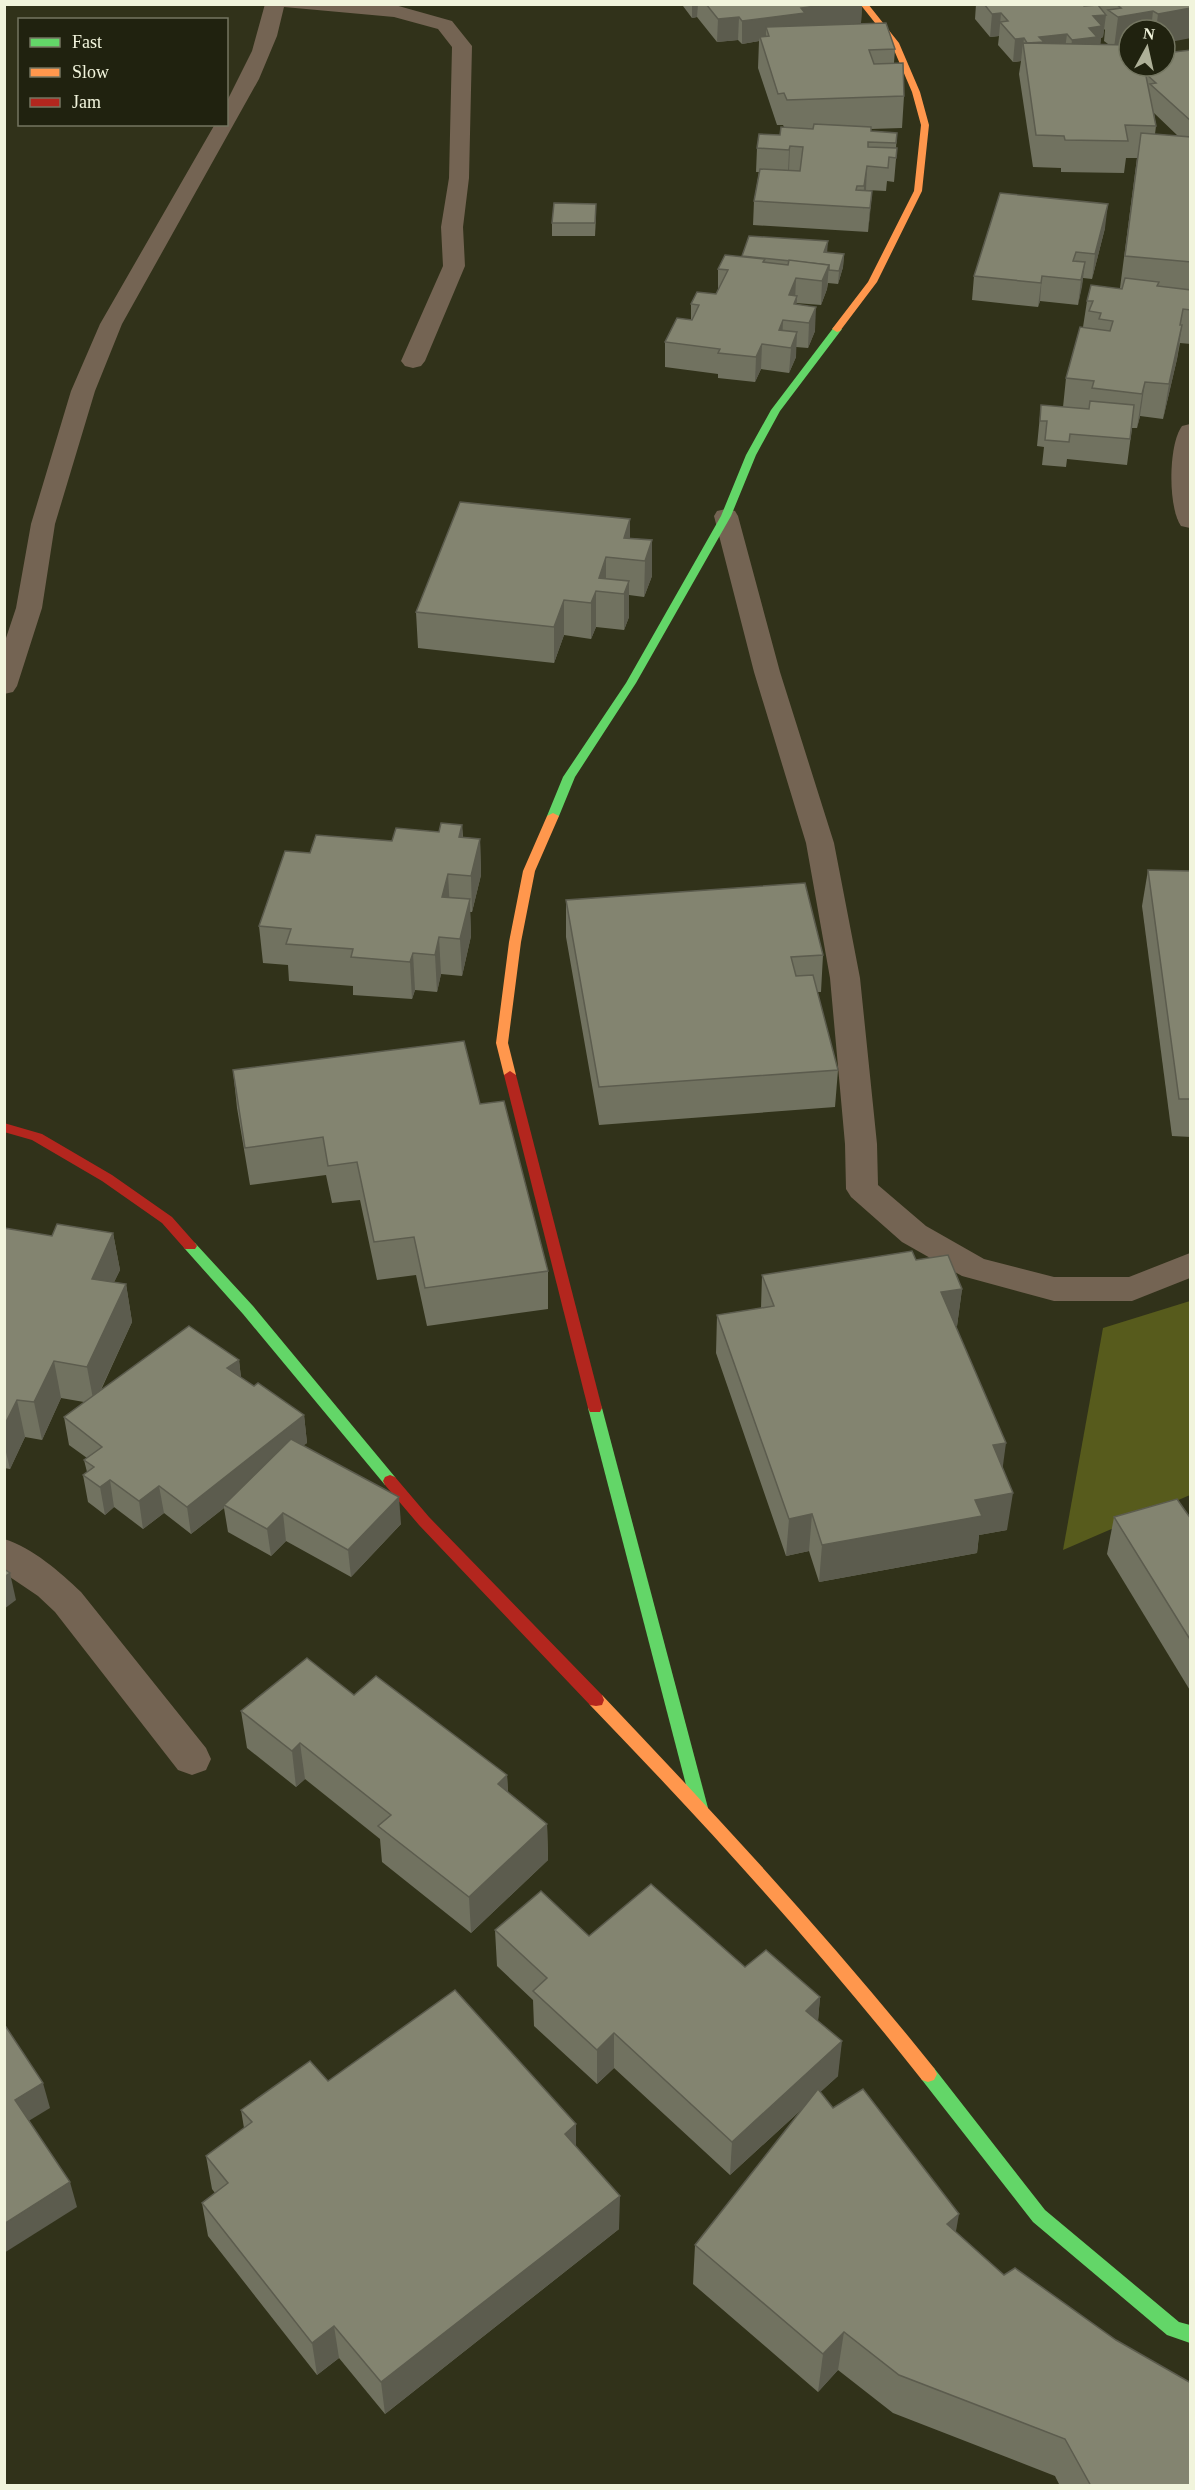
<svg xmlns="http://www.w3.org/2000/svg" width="1195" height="2490" viewBox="0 0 1195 2490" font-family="'Times New Roman',serif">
  <rect width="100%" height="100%" fill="#31321a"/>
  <path fill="#575b1c" d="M1190 1301V1495L1063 1550 1103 1328Z"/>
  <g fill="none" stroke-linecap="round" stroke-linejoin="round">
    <g fill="#746453" fill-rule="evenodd">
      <path d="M265 4 395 5 452 21 472 46 469 178 463 227 465 266 425 361 421 366 413 368 405 366 401 361 443 266 441 227 449 178 452 47 438 29 394 17 284 7 277 36 259 79 122 324 95 391 55 524 42 608 17 686 13 692 4 694V644L16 608 31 524 71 391 100 324 215 124H226V103L252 51Z"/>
      <path d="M1190 424V528L1181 526C1168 508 1168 445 1182 426Z"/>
      <path d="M726 509 735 511 738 516 780 672 834 843 860 978 877 1144 878 1185 926 1226 984 1259 1054 1277H1129L1190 1253V1278L1132 1301H1054L962 1276 902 1242 851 1197 846 1189 845 1144 830 978 806 843 754 672 714 516 717 511Z"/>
      <path d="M4 1539C33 1548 60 1572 81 1592L206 1748 211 1759 206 1770 192 1775 178 1770 55 1612 38 1596 4 1573Z"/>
    </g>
    <g fill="#63d668" fill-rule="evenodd">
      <path d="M834 327 842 329 780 411 756 455 731 516 636 683 575 777 559 816 553 819 549 818 547 816 563 777 626 683 721 516 746 455 771 410Z"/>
      <path d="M190 1241 195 1243 253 1306 395 1477 397 1481 395 1485H385L243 1314 185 1249 183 1246Z"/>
      <path d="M595 1403 600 1404 602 1408 708 1808 706 1813 700 1815 694 1813 692 1808 588 1408 590 1404Z"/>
      <path d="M928 2066 934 2068 1045 2210 1179 2322 1190 2325V2343L1167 2335 1033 2222 922 2080 919 2074 922 2068Z"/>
    </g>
    <g fill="#ff974d" fill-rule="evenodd">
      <path d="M860 4H868L899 43 920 92 929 125 922 191 877 282 840 331 837 332 832 329 868 282 914 191 921 125 912 92 891 43Z"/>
      <path d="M553 813 559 816 535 871 521 942 508 1043 516 1075 510 1079 504 1075 496 1043 509 942 523 871 547 816Z"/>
      <path d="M596 1694 602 1695C717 1816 830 1938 934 2068L937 2074 934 2080 928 2082 922 2080C818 1948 706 1825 590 1705L588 1700 590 1695Z"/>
    </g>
    <g fill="#b3261e" fill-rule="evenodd">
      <path d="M510 1071 516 1075 602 1408 600 1412H590L588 1408 504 1075Z"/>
      <path d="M4 1123 42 1134 112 1175 172 1217 195 1243 197 1246 195 1249H185L162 1223 102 1181 32 1140 4 1132Z"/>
      <path d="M390 1475 395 1477 429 1517 602 1695 604 1700 602 1705 596 1706 590 1705 419 1525 385 1485 383 1481 385 1477Z"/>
    </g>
  </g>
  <g fill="#717260" fill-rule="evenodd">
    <path d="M683 4H862L861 23 852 24 895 49 894 63 904 96 902 128 871 129V131L897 133 896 148H897L894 182 887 181 886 191 866 190V191H872L868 232 753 225 754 201 759 172H756L757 148 780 135 784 127 783 125H777L758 68 759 41 742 44 738 40 717 42 697 17 692 18 683 6Z"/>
    <path d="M976 4H1191L1165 30H1129V66H1165L1191 50V344L1180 343 1177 359 1163 419 1140 416 1137 428H1132L1127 465 1067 459 1066 467 1042 465 1044 447 1037 446 1041 405 1063 407 1066 378 1083 327 1087 301 1120 288 1137 158H1126L1124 173 1061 172V168L1033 167 1019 74 1021 61 1013 62 998 45 999 36 990 37 975 19ZM1104 29 1105 30 1104 41 1108 44H1100L1101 38 1103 37ZM1154 113 1178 136 1155 134 1156 126Z"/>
    <path d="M596 217 595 236H552V223Z"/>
    <path d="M1105 228 1092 279 1083 278 1078 305 1040 301 1038 307 972 300 974 276Z"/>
    <path d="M827 252 844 254 843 267 838 284 828 283 827 289 821 305 796 303V304L815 331 808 348 796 347V357L789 373 761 369 755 382 718 378V374L665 367V342L691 320V304L716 294 718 291V269L742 256Z"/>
    <path d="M630 519V538L652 540V576L644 597 629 595V617L624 630 596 627 591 639 564 635 554 663 418 648 416 612Z"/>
    <path d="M462 825 463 837 480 839 481 875 472 912H470L471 936 462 976 441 974 437 992 415 990 412 999 353 995V986L289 981 288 965 263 963 259 926 310 853 392 841 439 832Z"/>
    <path d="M1148 870 1191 871V1137L1172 1136 1142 906Z"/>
    <path d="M566 900 823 955 821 992H817L838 1070 835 1107 599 1125 566 937Z"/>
    <path d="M233 1070 480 1104 548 1271V1309L427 1326 416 1275 377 1280 360 1200 332 1203 326 1175 250 1185 237 1108Z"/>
    <path d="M4 1228 52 1236 113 1233 120 1270 114 1282 126 1284 132 1322 101 1390 239 1360 241 1378 254 1386 304 1415 307 1443 303 1445 401 1524 351 1577 286 1541 271 1556 228 1532 224 1508 191 1534 164 1513 143 1529 114 1507 105 1515 88 1502 83 1475 87 1472 84 1460 87 1458 69 1445 64 1417 84 1402 61 1398 42 1440 25 1437 10 1469 4 1468Z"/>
    <path d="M916 1260 962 1289 957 1326H956L1003 1468 1007 1530 979 1535 977 1553 819 1582 809 1551 786 1556 716 1353 717 1315 761 1308 762 1275Z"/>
    <path d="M1114 1517 1191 1519V1692L1107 1554Z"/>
    <path d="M354 1695 507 1775 508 1793 547 1824 548 1860 471 1933 382 1862 380 1839 305 1779 296 1787 247 1748 241 1711Z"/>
    <path d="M495 1930 589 1936 745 1967 820 1997 818 2021 838 2076 820 2092 833 2108 956 2232 1191 2486H1060L1055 2476 893 2413 838 2370 818 2392 693 2284 695 2245 802 2109 730 2175 614 2068 597 2084 534 2026 533 2000 497 1966Z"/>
    <path d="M328 2081 576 2147 619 2229 385 2414 339 2358 317 2375 208 2236 202 2203 215 2193 212 2189 206 2156 244 2128 241 2110Z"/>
  </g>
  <g fill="#5c5c4e">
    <path d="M692 4H698L697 17 692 18Z"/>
    <path d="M831 4H862L861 23 804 30 769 36 766 27V40L760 37 759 41 742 44V21L801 8Z"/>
    <path d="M1093 4H1100L1099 15H1106L1103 37 1101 38 1100 49 1069 63 1072 40 1091 26Z"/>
    <path d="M1191 8V38L1165 43V30H1156L1158 14Z"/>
    <path d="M1153 11 1151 30H1129V46L1114 48 1118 17Z"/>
    <path d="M1001 13 999 36 990 37 992 14Z"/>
    <path d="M739 17 738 40 717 42 718 19Z"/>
    <path d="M1067 34 1064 57 1026 66 1039 37Z"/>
    <path d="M1024 38 1023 47V43L1021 61 1013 62 1015 39Z"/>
    <path d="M790 146 789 170 788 174 789 150Z"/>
    <path d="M867 166 866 190 863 210 864 186Z"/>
    <path d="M872 191 870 215 868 232 870 208Z"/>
    <path d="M1108 204 1105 228 1092 279 1095 254Z"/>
    <path d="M828 241 827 254 824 252Z"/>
    <path d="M844 254 843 267 838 284 839 271Z"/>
    <path d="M1085 262 1082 287 1078 305 1081 280Z"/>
    <path d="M829 265 827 289 821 305 822 281Z"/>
    <path d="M1042 276 1040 301 1038 307 1041 283Z"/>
    <path d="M796 278 795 302 797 296 796 320 789 295Z"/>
    <path d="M816 307 815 331 808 348 809 323Z"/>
    <path d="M783 320 782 345 779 330Z"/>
    <path d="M1182 325 1177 359 1163 419 1169 384Z"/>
    <path d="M797 332 796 357 789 373 791 348Z"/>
    <path d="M762 344 761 369 755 382 756 357Z"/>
    <path d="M1145 382 1140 416 1137 428 1142 394Z"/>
    <path d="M630 519V555L624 538Z"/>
    <path d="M652 540V576L644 597 645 561Z"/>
    <path d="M606 557V592L599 578Z"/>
    <path d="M629 581V617L624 630V594Z"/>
    <path d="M596 591V627L591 639V603Z"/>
    <path d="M564 600V635L554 663V627Z"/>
    <path d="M462 825 464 862 459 837Z"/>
    <path d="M480 839 481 875 472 912 471 876Z"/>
    <path d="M448 874 450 910 442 897Z"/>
    <path d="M470 899 471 936 462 976 460 939Z"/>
    <path d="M439 937 441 974 437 992 435 955Z"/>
    <path d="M413 953 415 990 412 999 410 962Z"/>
    <path d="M113 1233 120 1270 98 1316 92 1279Z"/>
    <path d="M126 1284 132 1322 94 1404 87 1367Z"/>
    <path d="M962 1289 957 1326 937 1330 941 1292Z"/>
    <path d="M239 1360 242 1387 227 1368Z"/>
    <path d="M54 1361 61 1398 42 1440 34 1402Z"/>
    <path d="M17 1400 25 1437 10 1469 4 1444V1426Z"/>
    <path d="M304 1415 307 1443 226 1506 224 1505V1508L191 1534 187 1507Z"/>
    <path d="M1006 1443 1001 1480 993 1445Z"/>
    <path d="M110 1480 114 1507 105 1515 100 1487Z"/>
    <path d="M159 1486 164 1513 143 1529 139 1501Z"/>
    <path d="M1013 1493 1007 1530 979 1535 977 1553 819 1582 822 1545 975 1500Z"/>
    <path d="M399 1497 401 1524 351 1577 348 1550Z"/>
    <path d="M283 1513 286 1541 271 1556 267 1529Z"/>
    <path d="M812 1514 809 1551 786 1556 789 1519Z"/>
    <path d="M10 1573 16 1600 4 1609V1577Z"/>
    <path d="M300 1743 305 1779 296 1787 292 1751Z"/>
    <path d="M507 1775 509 1811 498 1784Z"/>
    <path d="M547 1824 548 1860 471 1933 469 1897Z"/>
    <path d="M820 1997 817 2032 806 2011Z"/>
    <path d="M614 2033V2068L597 2084V2050Z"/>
    <path d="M842 2041 838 2076 730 2175 732 2142Z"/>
    <path d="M43 2083 50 2108 22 2125 15 2100Z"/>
    <path d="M576 2124V2158L565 2134Z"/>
    <path d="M70 2182 77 2207 4 2253V2224Z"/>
    <path d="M620 2196 619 2229 385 2414 381 2382Z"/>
    <path d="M959 2214 952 2254 947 2224Z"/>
    <path d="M334 2326 339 2358 317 2375 312 2343Z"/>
    <path d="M844 2332 838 2370 818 2392 823 2354Z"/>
  </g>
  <g fill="#838470" stroke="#5c5c4e" stroke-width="1.5">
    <path d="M706 4H831L801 8 805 13 742 21 739 17 718 19Z"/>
    <path d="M984 4H1083L1084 6 1098 5 1106 15 1093 16 1102 26 1089 28 1097 37 1072 40 1067 34 1039 37 1044 42 1027 43 1024 38 1015 39 1000 22 1008 21 1001 13 992 14Z"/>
    <path d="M1116 4H1191V8L1158 14 1153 11 1118 17 1108 10 1121 8Z"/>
    <path d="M886 23 895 49 869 50 874 64 903 63 904 96 787 100 784 93 778 94 760 37 769 36 766 27Z"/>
    <path d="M1023 43 1129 45V66H1144L1156 126 1125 125 1128 141 1065 140 1064 136 1036 135Z"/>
    <path d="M1191 50V121L1150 84 1156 83 1146 74 1161 71 1154 66H1165V53Z"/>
    <path d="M814 124 871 127V131L897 133 896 143 868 142V147L897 148 896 158 889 157 888 168 867 166 864 186H857L856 190 872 191 870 208 754 201 760 169 800 171 803 147 790 146 789 150 757 148 759 134 780 135 781 127 813 129Z"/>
    <path d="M1141 133 1191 137V262L1125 256Z"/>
    <path d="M1000 193 1108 204 1095 254 1076 252 1073 261 1085 262 1081 280 1042 276 1041 283 974 276Z"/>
    <path d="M554 203 596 204 595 223H552Z"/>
    <path d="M749 236 828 241 824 252 844 254 839 271 829 270V265L742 256Z"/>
    <path d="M725 255 765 259 763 262 788 265 789 260 829 265 822 281 796 278 789 295 797 296 794 304 816 307 809 323 783 320 779 330 797 332 791 348 762 344 756 357 718 353 720 349 665 342 677 318 692 320 699 305 691 304 697 292 716 294 728 270 718 269Z"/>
    <path d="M1125 278 1159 282 1157 286 1191 290V310L1183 309 1180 325H1182L1169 384 1145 382 1142 394 1092 388 1094 381 1066 378 1080 327 1110 331 1113 321 1099 319 1101 313 1089 311 1093 301H1087L1091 285 1122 289Z"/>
    <path d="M1090 401 1134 405 1130 439 1070 434 1069 442 1045 440 1047 421H1040L1041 405 1089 409Z"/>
    <path d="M460 502 630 519 624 538 652 540 645 561 606 557 599 578 629 581 624 594 596 591 591 603 564 600 554 627 416 612Z"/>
    <path d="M441 823 462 825 459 837 480 839 471 876 448 874 442 897 470 899 460 939 439 937 435 955 413 953 410 962 351 957 353 949 286 944 291 929 259 926 285 851 310 853 316 835 392 841 396 828 439 832Z"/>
    <path d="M1148 870 1191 871V1099H1179Z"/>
    <path d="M805 883 823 955 791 957 796 976 813 975 838 1070 599 1087 566 900Z"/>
    <path d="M464 1041 480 1104 504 1101 548 1271 425 1288 414 1237 374 1242 357 1162 328 1166 323 1137 245 1148 233 1070Z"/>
    <path d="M57 1224 113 1233 92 1279 126 1284 87 1367 54 1361 34 1402 17 1400 4 1426V1228L52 1236Z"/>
    <path d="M912 1251 916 1260 948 1255 962 1289 941 1292 1006 1443 993 1445 1013 1493 975 1500 982 1516 822 1545 812 1514 789 1519 717 1315 774 1306 762 1275Z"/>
    <path d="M189 1326 239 1360 227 1368 254 1386 258 1383 304 1415 187 1507 159 1486 139 1501 110 1480 100 1487 83 1475 94 1467 84 1460 102 1447 64 1417Z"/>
    <path d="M291 1439 399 1497 348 1550 283 1513 267 1529 224 1505Z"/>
    <path d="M1177 1499 1191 1519V1641L1114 1517Z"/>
    <path d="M4 1569 10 1573 4 1577Z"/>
    <path d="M307 1658 354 1695 376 1676 507 1775 498 1784 547 1824 469 1897 378 1826 391 1815 300 1743 292 1751 241 1711Z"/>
    <path d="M651 1884 745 1967 766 1950 820 1997 806 2011 842 2041 732 2142 614 2033 597 2050 533 1991 547 1978 495 1930 541 1891 589 1936Z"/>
    <path d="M455 1990 576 2124 565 2134 620 2196 381 2382 334 2326 312 2343 202 2203 228 2183 206 2156 252 2122 241 2110 310 2061 328 2081Z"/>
    <path d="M6 2027 43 2083 15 2100 70 2182 4 2224V2028Z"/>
    <path d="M818 2089 833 2108 863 2089 959 2214 947 2224 1004 2275 1015 2268 1116 2340 1191 2383V2486H1091L1065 2439 899 2375 844 2332 823 2354 695 2245Z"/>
  </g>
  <rect width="1195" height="2490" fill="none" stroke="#f1f4dc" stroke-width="12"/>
  <rect x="18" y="18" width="210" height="108" fill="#20220f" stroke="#747661" stroke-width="1.5"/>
  <rect x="30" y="38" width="30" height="9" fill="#63d668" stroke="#747661" stroke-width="1.5"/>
  <text x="72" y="48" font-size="18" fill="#f1f4dc">Fast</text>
  <rect x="30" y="68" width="30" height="9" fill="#ff974d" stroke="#747661" stroke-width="1.5"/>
  <text x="72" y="78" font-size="18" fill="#f1f4dc">Slow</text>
  <rect x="30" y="98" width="30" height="9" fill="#b3261e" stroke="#747661" stroke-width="1.5"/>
  <text x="72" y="108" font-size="18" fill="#f1f4dc">Jam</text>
  <g transform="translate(1147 48) rotate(8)"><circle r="28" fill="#20220f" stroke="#747661" stroke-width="1.5"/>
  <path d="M0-4.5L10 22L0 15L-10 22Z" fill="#aeb098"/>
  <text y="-9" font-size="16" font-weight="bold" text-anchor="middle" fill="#f1f4dc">N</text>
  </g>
</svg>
